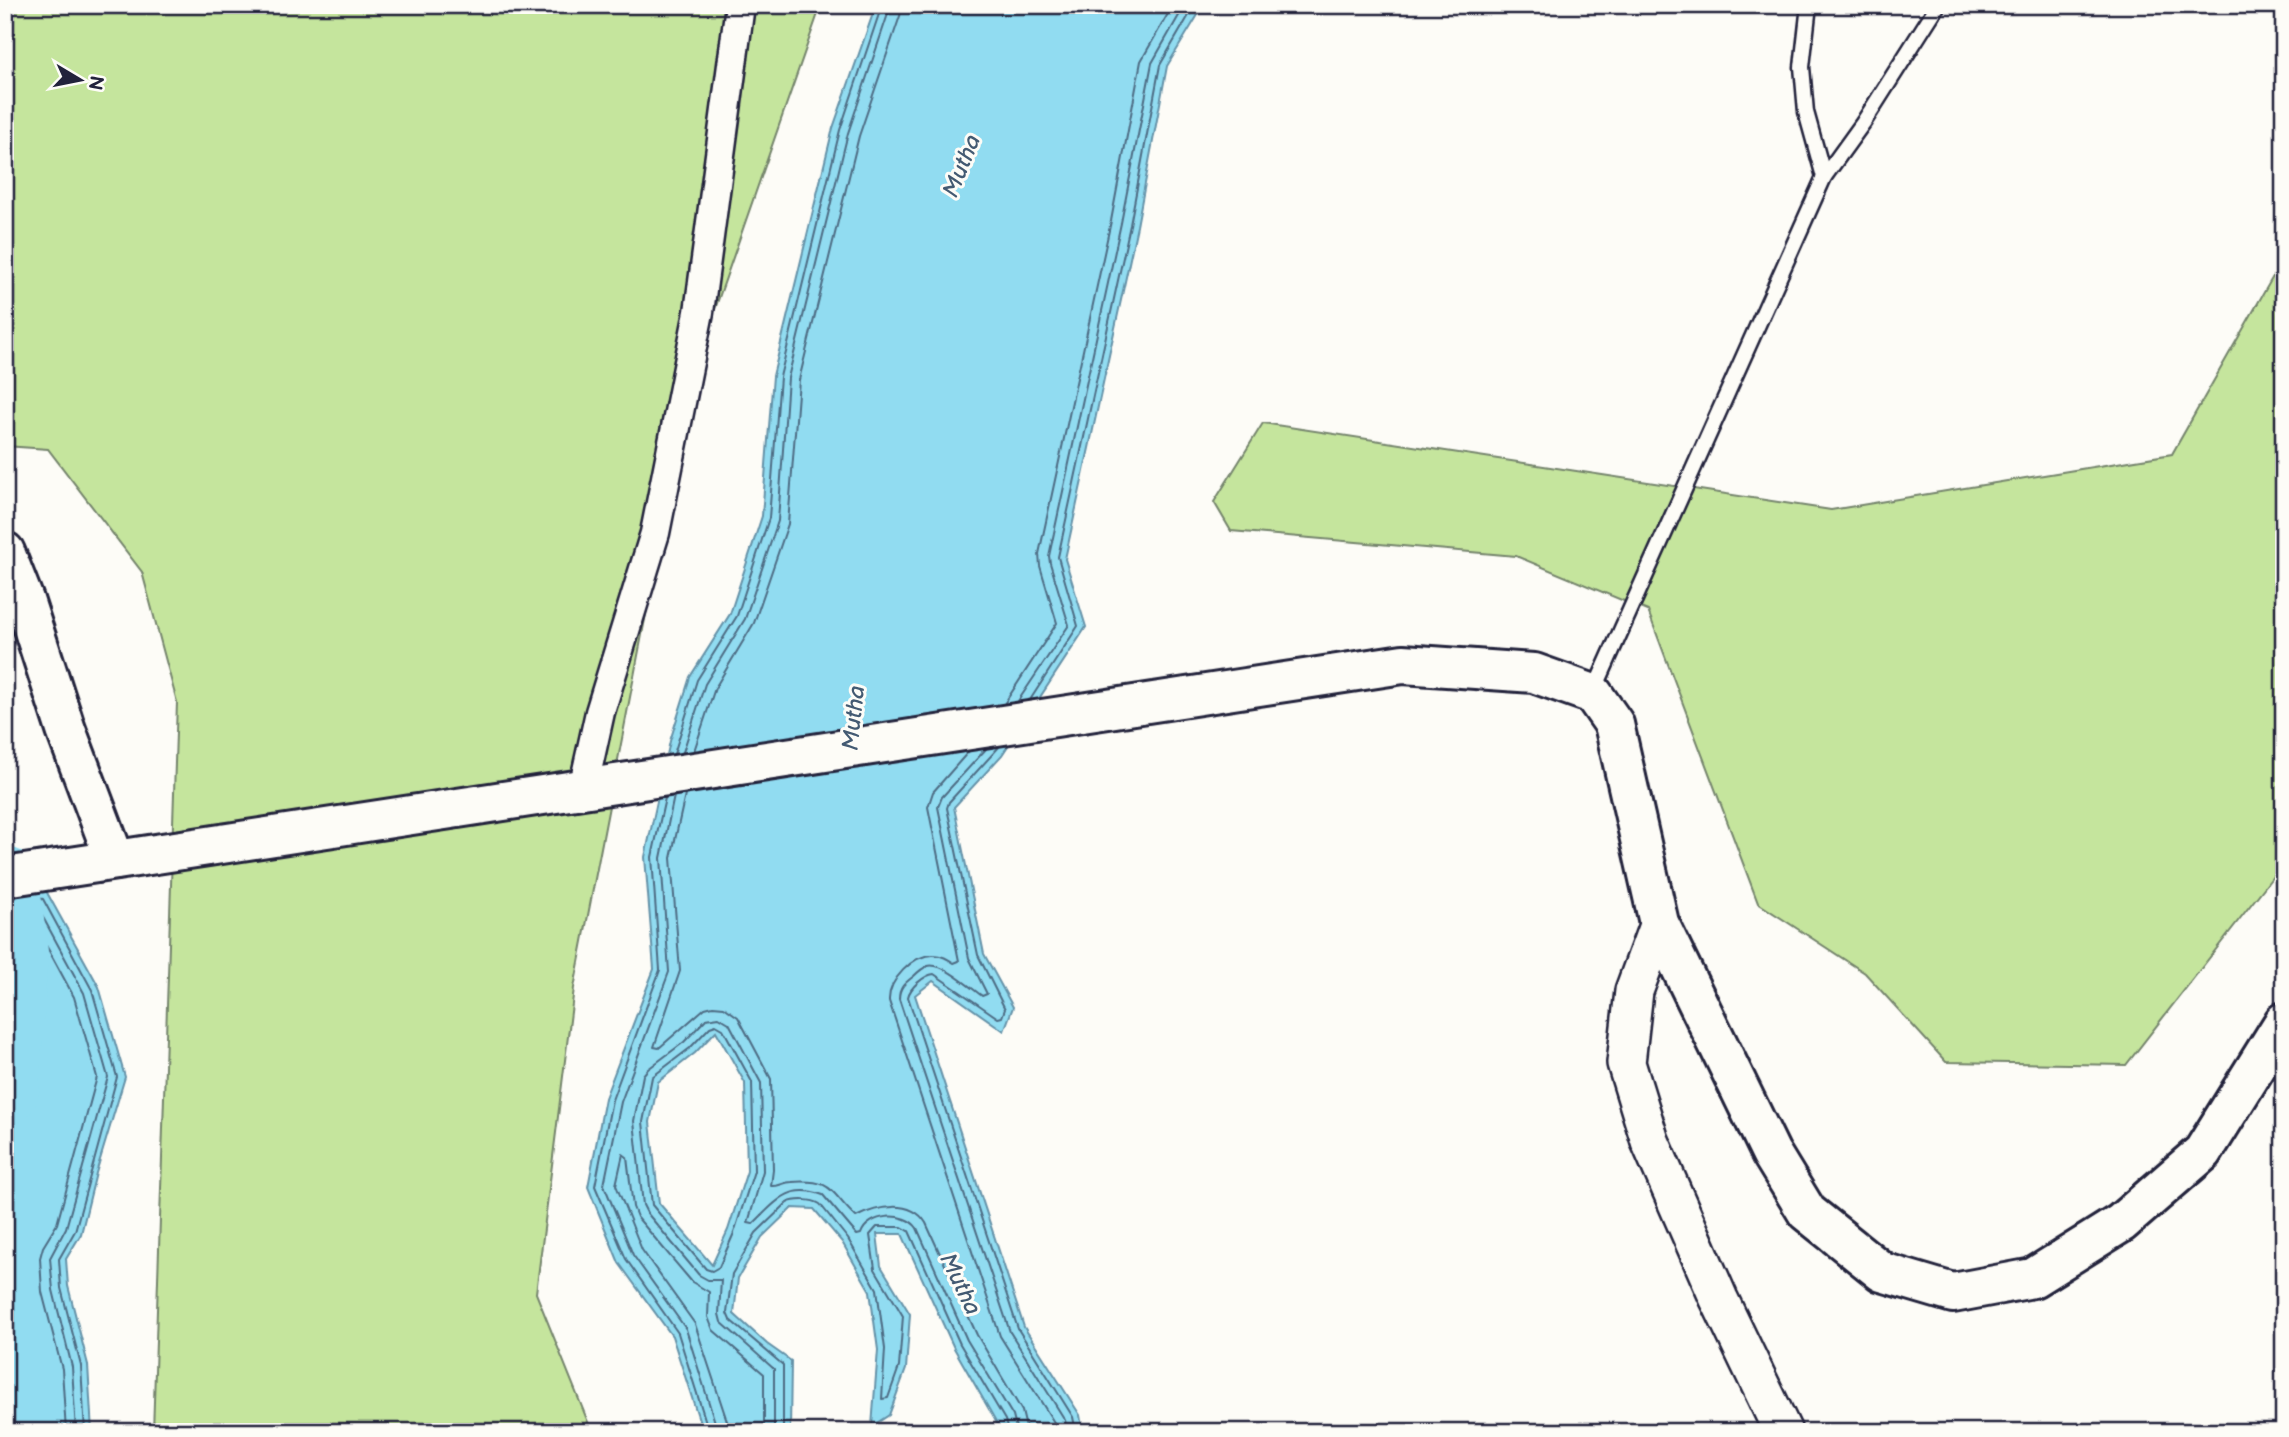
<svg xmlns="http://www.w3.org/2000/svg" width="2289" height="1437" viewBox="0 0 2289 1437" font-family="'Balsamiq Sans',sans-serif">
  <rect width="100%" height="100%" fill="#fdfcf7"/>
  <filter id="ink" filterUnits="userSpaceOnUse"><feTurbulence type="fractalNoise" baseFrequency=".0143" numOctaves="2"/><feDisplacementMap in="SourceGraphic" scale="14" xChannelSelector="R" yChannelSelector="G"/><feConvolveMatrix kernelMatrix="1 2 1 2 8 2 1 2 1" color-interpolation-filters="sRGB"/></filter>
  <g filter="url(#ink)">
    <g fill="#c5e59d" stroke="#74846c" stroke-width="2">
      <path d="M5 5H821L692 375 574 988 536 1293 592 1432H153L177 702 142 572 48 449 5 446Z"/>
      <path d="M2284 223V862L2126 1065 1946 1062 1865 973 1758 903 1648 611 1516 556 1231 531 1214 502 1263 423 1831 510 2172 454 2279 266Z"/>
    </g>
    <g fill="#91dcf1" stroke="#6592a8" stroke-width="2" fill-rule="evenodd">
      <path d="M876 5H1204L1167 66 1137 226 1065 559 1086 627 1002 755 954 807 984 954 1013 1007 1004 1031 933 981 915 995 1024 1327 1080 1415 1083 1432H1002L954 1348 902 1234H877L881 1266 910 1314 906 1369 889 1415 872 1426 878 1350 870 1291 842 1242 814 1209 792 1208 762 1237 738 1278 734 1314 767 1344 791 1361 790 1432H703L672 1336 619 1263 588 1187 605 1098 654 969 645 857 670 741 690 677 730 614 762 516 773 376 833 128ZM716 1031 745 1083 747 1171 728 1230 712 1265 659 1203 650 1122 658 1082 695 1053Z"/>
      <path d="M45 889 99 987 125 1077 96 1173 81 1234 66 1259 68 1286 88 1365 92 1432H5V902Z"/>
    </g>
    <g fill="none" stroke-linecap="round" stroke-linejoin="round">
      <g stroke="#4e6c84" stroke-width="2">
        <path d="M1030 700 1078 626 1058 557 1130 225 1160 65 1195 5"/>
        <path d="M1018 701 1069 625 1050 563 1049 556 1121 223 1152 63 1185 5"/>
        <path d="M1004 704 1057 623 1040 566 1039 554 1111 221 1141 61 1173 5"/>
        <path d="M999 747 949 802 947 808 978 955 1005 1009 1002 1017 998 1018 934 974C925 975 910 987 908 997L1018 1329 1073 1417 1076 1432"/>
        <path d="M986 749 942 797 938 807 969 958 987 994 982 996C970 987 942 962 928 966 922 968 918 972 914 976 905 983 899 987 899 999L1010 1332 1065 1420 1067 1432"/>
        <path d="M694 751 715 688 754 623 788 524 799 380 859 136 900 16 902 5"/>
        <path d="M969 751 933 792 928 807 959 961 954 963C948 959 942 955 933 955 913 955 888 980 889 1001L1000 1336 1055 1424 1057 1432"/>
        <path d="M683 752 705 684 745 619 778 521 788 378 848 133 891 5"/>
        <path d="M674 754 697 680 737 616 769 518 780 377 840 130 882 5"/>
        <path d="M685 795 671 858 680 971 654 1047 659 1048 705 1008 713 1006 724 1007 738 1017 771 1079 773 1170 771 1186C778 1187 784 1182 792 1182 835 1179 829 1192 856 1217 877 1206 911 1199 926 1223L977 1335 1022 1411 1027 1432"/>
        <path d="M674 796 661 858 669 972 621 1102 604 1185 633 1255 686 1329 718 1432"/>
        <path d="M665 798 652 857 660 970 612 1100 595 1186 626 1259 678 1333 709 1432"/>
        <path d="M5 909 39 898 43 899 92 990 117 1077 75 1231 59 1259 61 1288 81 1366 85 1432"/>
        <path d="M5 917 35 909 39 910 84 993 108 1077 66 1228 50 1258 53 1290 72 1367 76 1432"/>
        <path d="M5 928 31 922 34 923 74 997 97 1077 57 1224 43 1247 40 1258 42 1292 62 1369 66 1432"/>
        <path d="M716 1025 723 1029 752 1082 754 1171 734 1233 719 1267 712 1271 706 1269 652 1205 643 1122 652 1077 690 1048 710 1027Z"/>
        <path d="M728 1432 727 1421 695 1324 642 1250 616 1185 623 1154 627 1157 633 1207 637 1217 692 1282 709 1292 708 1317 713 1330 764 1374V1432"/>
        <path d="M774 1432V1369L721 1322 719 1314 721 1280H708L699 1275 647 1213 643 1205 634 1121 643 1075 648 1069 684 1042 706 1019 719 1017 729 1023 761 1083 763 1171 748 1223 753 1224C775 1203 788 1182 823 1195L857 1235 861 1234C868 1213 905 1211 917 1228L967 1340 1013 1416 1017 1432"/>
        <path d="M783 1432V1365L730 1320 727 1313 732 1274 756 1233 787 1203C795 1199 812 1199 820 1204L848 1239 877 1289 885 1349 882 1399 888 1398 899 1367 903 1316 875 1269 870 1235 877 1227H902L909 1231 960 1344 1005 1420 1008 1432"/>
      </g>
      <path stroke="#91dcf1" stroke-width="68" d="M5 881 14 953 5 1091"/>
      <defs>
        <g id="service">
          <path d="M1809 5 1802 67 1806 112 1824 177"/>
          <path d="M1593 693 1824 177 1863 123 1938 5"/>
        </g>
        <path id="minor" d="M583 789 600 712 655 533 699 312 740 5"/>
        <path id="tertiary" d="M1659 923 1634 991 1626 1063 1650 1141 1719 1299 1783 1432"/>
        <path id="secondary" d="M5 552 24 600 66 730 115 860"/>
        <path id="primary" d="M5 877 1403 664 1534 673 1593 694 1614 724 1659 923 1771 1153 1807 1212 1882 1272 1953 1293 2033 1278 2121 1223 2203 1152 2284 1022"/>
      </defs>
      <use href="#service" stroke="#22223b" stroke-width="19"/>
      <use href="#minor" stroke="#22223b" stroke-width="33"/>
      <use href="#tertiary" stroke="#22223b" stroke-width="42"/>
      <use href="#secondary" stroke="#22223b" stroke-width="44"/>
      <use href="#primary" stroke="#22223b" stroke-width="44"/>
      <use href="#service" stroke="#fdfcf7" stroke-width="14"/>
      <use href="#minor" stroke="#fdfcf7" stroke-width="28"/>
      <use href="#tertiary" stroke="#fdfcf7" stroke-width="37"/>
      <use href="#secondary" stroke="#fdfcf7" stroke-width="38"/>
      <use href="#primary" stroke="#fdfcf7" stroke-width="38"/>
    </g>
  </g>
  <g text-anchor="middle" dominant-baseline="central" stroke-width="6" stroke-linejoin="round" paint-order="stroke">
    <g font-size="23" font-style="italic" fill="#435a72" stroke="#fdfcf7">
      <text transform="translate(962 166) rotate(-68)">Mutha</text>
      <text transform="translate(854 718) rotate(-84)">Mutha</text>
      <text transform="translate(960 1284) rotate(64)">Mutha</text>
    </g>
  </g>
  <rect width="2289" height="1437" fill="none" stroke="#fdfcf7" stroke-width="28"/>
  <rect x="14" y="14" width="2261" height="1409" fill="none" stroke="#22223b" stroke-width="2.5" filter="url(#ink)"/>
  <g transform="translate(80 80) rotate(100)" stroke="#fdfcf7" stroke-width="5" paint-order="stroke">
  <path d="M0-5L12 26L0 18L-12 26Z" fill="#22223b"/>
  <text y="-10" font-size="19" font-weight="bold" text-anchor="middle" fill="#22223b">N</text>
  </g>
</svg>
